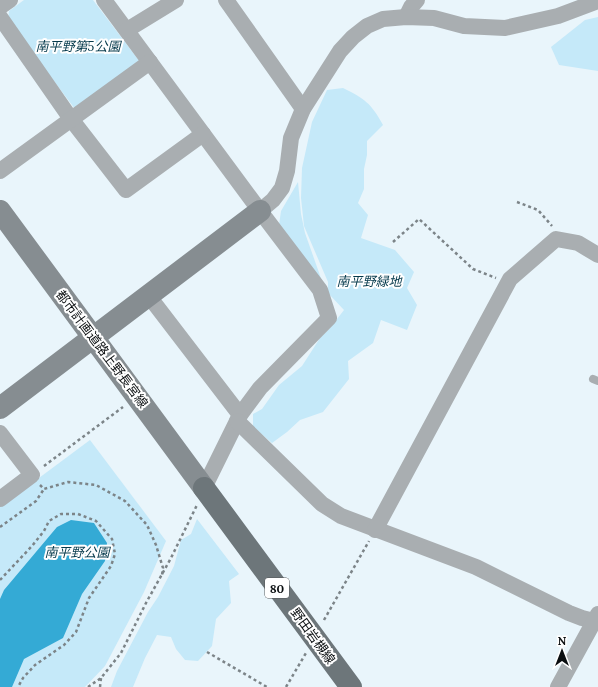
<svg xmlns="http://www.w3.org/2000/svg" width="598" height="687" viewBox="0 0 598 687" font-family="Lora,'Noto Sans JP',serif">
  <rect width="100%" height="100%" fill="#e9f5fb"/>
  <g fill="#c5e9f9">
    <path d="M24 0H93L140 62 75 109 8 20 9 11Z"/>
    <path d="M598 17V71L559 65 551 47 585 20Z"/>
    <path d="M343 88C365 99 371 103 383 125L367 141V155L364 169V189L358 203 368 215 361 238 395 250 414 272 407 288 417 305 407 330 381 320 373 343 348 361 349 379 323 412 300 420 287 432 272 443 253 427V414L262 409 279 385 302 366 320 338 330 328 344 310 328 293V282L304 226 301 198 302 168 312 122 327 90Z"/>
    <path d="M298 182 301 214 305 233 323 284 279 225 281 211Z"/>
    <path d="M90 440 166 541 144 592 105 666 85 687H0V507Z"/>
    <path d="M197 519 239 574 229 581 231 603 216 619 212 646 198 661 185 660 176 649 171 637 157 635 145 658 133 687H111L117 671 148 612 158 597 174 566 181 540 191 534Z"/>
  </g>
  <path fill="#34aad5" d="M71 520 94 523 107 543 105 561 82 594 63 638 24 659 12 687H0V599L4 590 57 527Z"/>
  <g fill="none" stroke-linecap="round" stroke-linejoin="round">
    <g stroke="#7c8488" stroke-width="2.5" stroke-dasharray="3 3" stroke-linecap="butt">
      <path d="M517 202 538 210 552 226"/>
      <path d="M393 242 419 219 473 269 496 278"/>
      <path d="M44 466 123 407"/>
      <path d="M40 485 44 489 68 482 96 485 125 501 147 525 156 545 163 568 162 575"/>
      <path d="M0 527 36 501 44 489"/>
      <path d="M0 580 32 546 44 531 49 521 61 514H78L96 521 112 539 115 554 111 566 89 598 76 632 64 645 35 665 23 678 18 687"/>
      <path d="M324 620 369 541"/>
      <path d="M207 652 267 687"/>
      <path d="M88 687 101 678 121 653 146 603 171 558 197 505"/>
      <path d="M100 687 101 678"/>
      <path d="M286 687 306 653"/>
    </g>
    <path stroke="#a9aeb1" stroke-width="8" d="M593 379 598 381"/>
    <g stroke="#a9aeb1" stroke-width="16">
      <path d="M104 0 260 211 320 290 329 318 260 388 240 415 204 488"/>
      <path d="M226 0 303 109"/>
      <path d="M0 7 10 0"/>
      <path d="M0 17 71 119 126 190 203 134"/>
      <path d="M406 17 411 7 417 0"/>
      <path d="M127 30 176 0"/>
      <path d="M0 171 150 62"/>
      <path d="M260 211 273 200 282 188 287 171 291 138 303 109 340 51 353 37 367 26 383 19 406 17 434 18 464 26 505 28 558 16 598 1"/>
      <path d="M148 295 240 415"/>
      <path d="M237 421 322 504 341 516 476 567 569 613 582 618 598 622"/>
      <path d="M0 433 32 475 0 499"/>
      <path d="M375 530 510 279 556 239 578 243 598 255"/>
      <path d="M558 687 598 614"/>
    </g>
    <g stroke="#868d91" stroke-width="22">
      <path d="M0 211 204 488"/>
      <path d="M0 408 260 211"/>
    </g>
    <path stroke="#6d767a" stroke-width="22" d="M204 488 351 687"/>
  </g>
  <g text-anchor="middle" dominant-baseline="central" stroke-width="4" stroke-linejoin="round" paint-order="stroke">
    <rect fill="#fff" stroke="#545658" stroke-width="1" x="265" y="578" width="24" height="20" rx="3"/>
    <g font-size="12" font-weight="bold" fill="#0a0e10">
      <text x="277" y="588">80</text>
    </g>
    <g font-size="13" font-style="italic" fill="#063a4c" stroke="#fff">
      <text x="78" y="46">南平野第5公園</text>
      <text x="369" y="281">南平野緑地</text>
      <text x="77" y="552">南平野公園</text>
    </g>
    <g font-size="13" fill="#0a0e10" stroke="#fff">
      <text transform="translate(102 349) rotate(53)">都市計画道路上野長宮線</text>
      <text transform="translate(313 636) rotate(54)">野田岩槻線</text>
    </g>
  </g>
  <g transform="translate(562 651)" stroke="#ffffff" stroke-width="3" paint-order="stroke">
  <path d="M0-3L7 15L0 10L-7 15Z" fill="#0a0e10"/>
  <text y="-6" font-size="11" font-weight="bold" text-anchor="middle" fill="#0a0e10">N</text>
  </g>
</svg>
